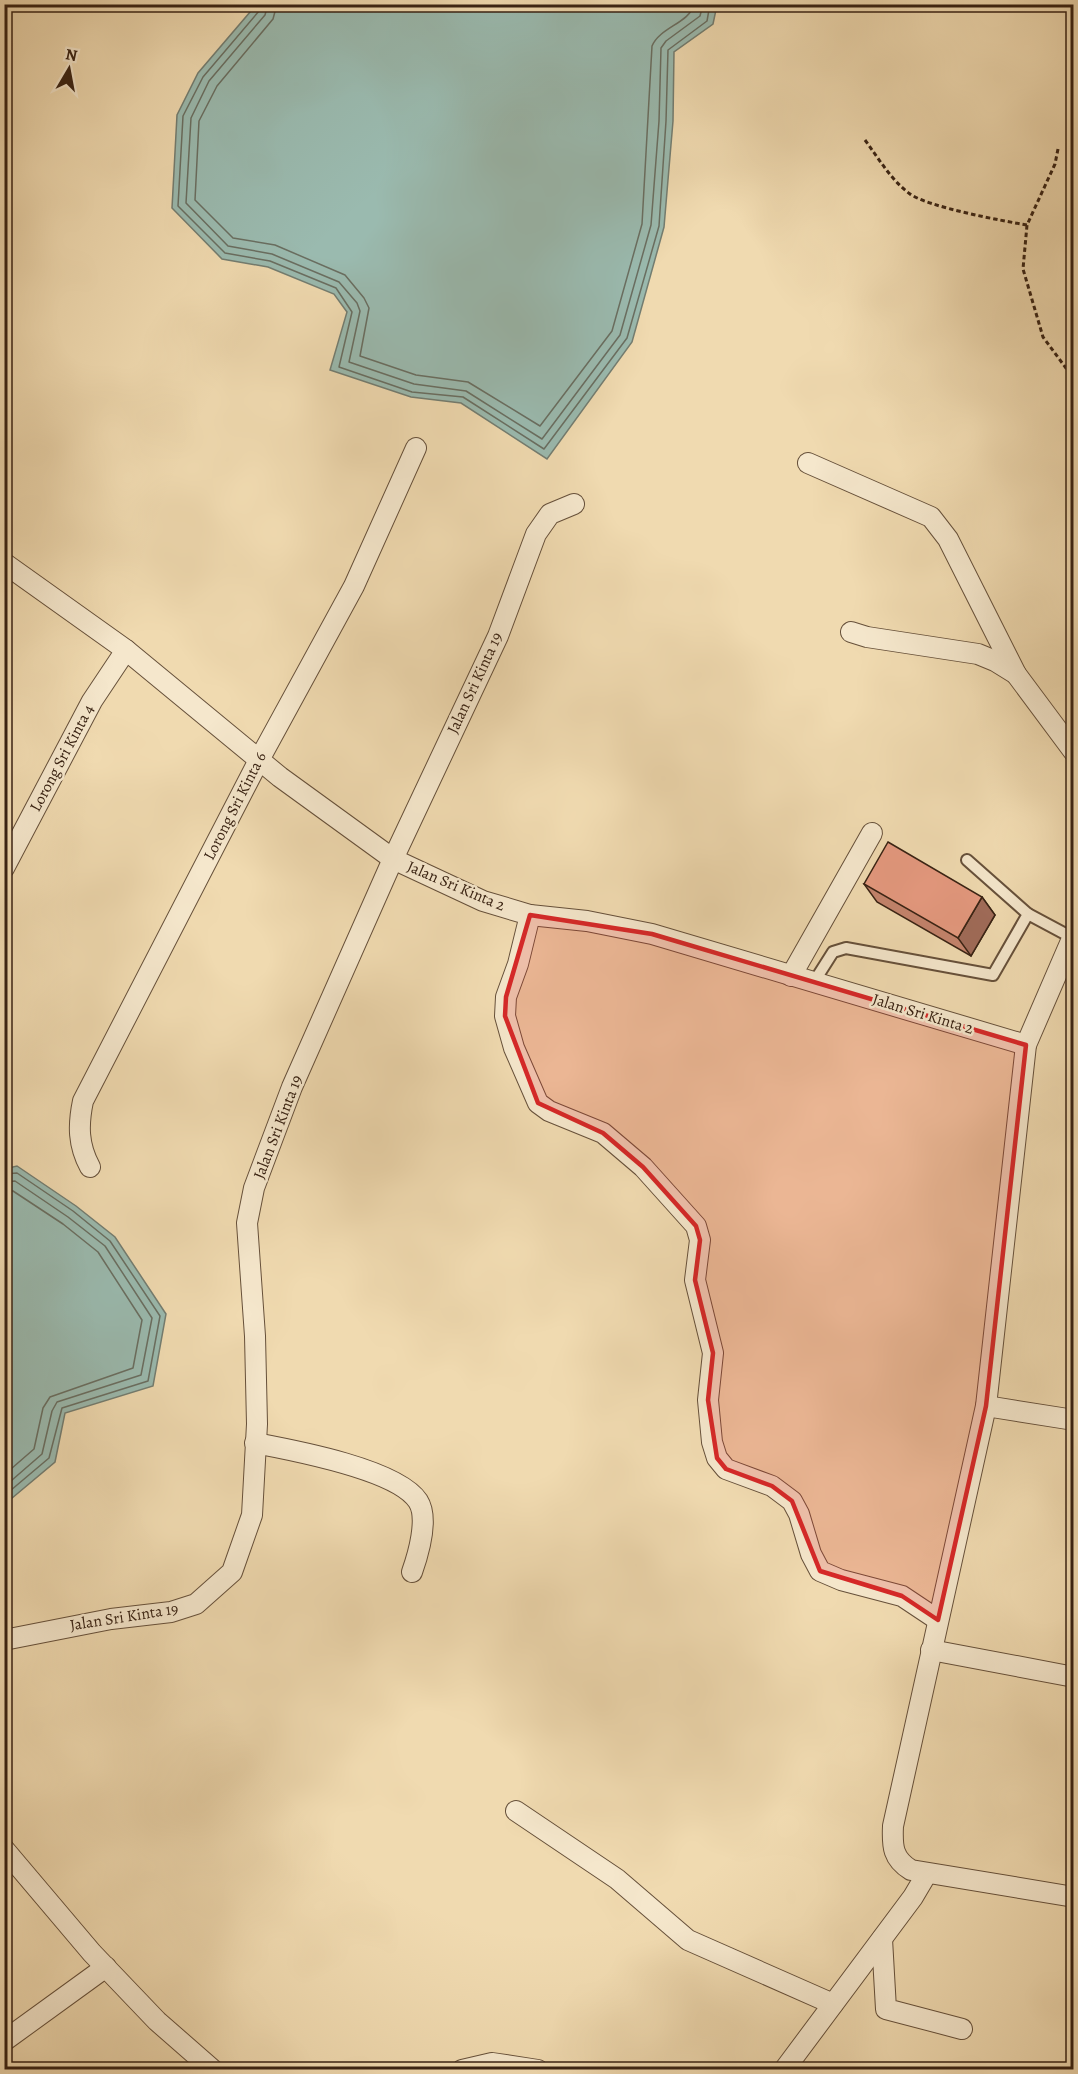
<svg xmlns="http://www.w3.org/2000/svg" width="1078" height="2074" viewBox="0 0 1078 2074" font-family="Alegreya,serif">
  <rect width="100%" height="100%" fill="#f0dab0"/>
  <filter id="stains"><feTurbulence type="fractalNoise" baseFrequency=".00333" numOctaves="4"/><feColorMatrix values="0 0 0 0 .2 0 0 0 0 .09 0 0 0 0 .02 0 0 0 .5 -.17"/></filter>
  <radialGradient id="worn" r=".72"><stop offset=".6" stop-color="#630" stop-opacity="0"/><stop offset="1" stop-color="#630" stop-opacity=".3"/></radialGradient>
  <g fill="#9abaaf" stroke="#737d71" stroke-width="1.5">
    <path d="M256 5H717L713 24 674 52 673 121 664 227 632 342 547 459 461 403 411 397 330 370 347 312 334 294 268 267 222 259 172 208 177 115 198 73Z"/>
    <path d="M17 1166 76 1206 115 1237 166 1314 153 1386 65 1413 55 1462 5 1504 4 1169Z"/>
  </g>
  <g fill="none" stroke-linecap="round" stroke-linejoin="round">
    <g stroke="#696e61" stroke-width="1.5">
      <path d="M260 4 259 11 203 77 183 116 178 206 225 253 270 261 336 288 352 312 339 367 412 392 463 397 544 449 627 338 659 226 666 121 668 50 707 21 710 4"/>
      <path d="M268 4 265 15 209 81 191 118 186 203 228 246 272 254 339 282 357 303 360 311 349 362 414 384 466 391 542 439 620 335 651 225 659 121 661 48 666 41 700 16 703 4"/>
      <path d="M277 4 273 19 217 86 199 121 195 200 233 238 275 245 345 275 364 298 369 308 360 356 416 375 468 382 540 426 612 331 642 224 652 46C660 27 690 23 694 4"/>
      <path d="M4 1174 17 1173 73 1211 110 1241 160 1316 148 1381 62 1408 49 1458 4 1496"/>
      <path d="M4 1182 15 1181 68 1217 105 1246 152 1318 141 1375 57 1402 52 1411 42 1454 4 1487"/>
      <path d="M4 1191H13L63 1224 98 1252 142 1320 133 1368 50 1397 43 1408 34 1449 4 1475"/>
    </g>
    <defs>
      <g id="lane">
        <path d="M1028 914 1071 937"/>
        <path d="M814 982 833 952 846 948 993 975 1028 914 967 860"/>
      </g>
      <g id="street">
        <path d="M808 463 931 517 948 539 1016 674"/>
        <path d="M4 563 126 650 280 777 393 859 483 901 530 915 587 921 652 934 1026 1045"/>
        <path d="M851 632 867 637 978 654 995 661 1016 674 1074 752"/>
        <path d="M4 868 92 701 126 650"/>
        <path d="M530 915 518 964 506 997 505 1016 514 1048 538 1103 549 1111 603 1133 643 1167 696 1226 700 1240 695 1280 713 1353 708 1400 712 1442 717 1458 726 1469 772 1486 792 1501 799 1514 811 1554 820 1571 841 1580 902 1596 938 1620"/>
        <path d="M1074 934 1026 1045 986 1406 893 1826C892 1847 893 1859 911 1870L1074 1897"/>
        <path d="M791 976 872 833"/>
        <path d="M90 1167C78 1145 78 1125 83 1101L259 760 354 586 416 448"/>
        <path d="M986 1406 1074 1420"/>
        <path d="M255 1443C292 1450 397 1469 418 1501 429 1518 418 1555 412 1572"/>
        <path d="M4 1640 111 1619 171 1612 196 1604 232 1572 252 1515 257 1424 255 1336 247 1223 254 1188 292 1087 393 859 498 636 536 534 550 514 574 504"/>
        <path d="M931 1650 1074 1677"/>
        <path d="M516 1811 617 1879 688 1940 833 2004"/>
        <path d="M4 1849 92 1953 157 2021 213 2070"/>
        <path d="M882 1939 886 2009 962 2029"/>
        <path d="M4 2041 106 1967"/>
        <path d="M462 2070 492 2063 538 2070"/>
        <path d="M784 2070 913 1897 926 1875"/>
      </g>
    </defs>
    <use href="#lane" stroke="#66503a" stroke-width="14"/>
    <use href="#street" stroke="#66503a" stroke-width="22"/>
    <g stroke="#382213" stroke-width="3" stroke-dasharray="4.5 3" stroke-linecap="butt">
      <path d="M865 140C879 159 891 180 910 194 928 207 1003 221 1027 225"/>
      <path d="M1058 149 1055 164 1027 225 1023 269 1043 337 1074 379"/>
    </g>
    <use href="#lane" stroke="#f5e7cc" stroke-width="10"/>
    <use href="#street" stroke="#f5e7cc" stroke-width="20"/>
  </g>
  <path fill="#c5846d" stroke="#382213" stroke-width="1.5" d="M864 884 982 897 995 915 971 956 877 902Z"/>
  <path fill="#a06b59" stroke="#382213" stroke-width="1.5" d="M982 897 995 915 971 956 958 938Z"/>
  <path fill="#e5997f" stroke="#382213" stroke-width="1.5" d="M888 842 982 897 958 938 864 884Z"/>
  <path fill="#d62828" fill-opacity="0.2" stroke="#d62828" stroke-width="4.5" stroke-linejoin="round" d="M530 915 652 934 1026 1045 986 1406 938 1620 902 1596 820 1571 792 1501 772 1486 726 1469 717 1458 708 1400 713 1353 695 1280 700 1240 696 1226 643 1167 603 1133 538 1103 505 1016 506 997Z"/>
  <g text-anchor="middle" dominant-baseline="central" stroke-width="5" stroke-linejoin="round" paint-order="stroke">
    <g font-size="16" fill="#382213" stroke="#f5e7cc">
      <text transform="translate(475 683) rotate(-65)">Jalan Sri Kinta 19</text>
      <text transform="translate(62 758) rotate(-62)">Lorong Sri Kinta 4</text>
      <text transform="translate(235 806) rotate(-63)">Lorong Sri Kinta 6</text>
      <text transform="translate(456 886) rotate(23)">Jalan Sri Kinta 2</text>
      <text transform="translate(923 1014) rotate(17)">Jalan Sri Kinta 2</text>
      <text transform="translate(278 1127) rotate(-69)">Jalan Sri Kinta 19</text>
      <text transform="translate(124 1617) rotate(-9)">Jalan Sri Kinta 19</text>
    </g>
  </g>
  <rect width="1078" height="2074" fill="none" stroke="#f0dab0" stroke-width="24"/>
  <rect x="6" y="6" width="1066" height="2062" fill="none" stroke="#382213" stroke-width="3"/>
  <rect x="12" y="12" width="1054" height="2050" fill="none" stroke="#382213" stroke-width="1.5"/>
  <g transform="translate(69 69) rotate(10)" stroke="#f5e7cc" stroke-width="4.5" paint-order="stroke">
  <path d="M0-4.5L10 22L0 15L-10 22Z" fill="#382213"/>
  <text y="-9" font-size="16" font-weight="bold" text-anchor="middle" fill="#382213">N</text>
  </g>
  <rect width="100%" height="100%" filter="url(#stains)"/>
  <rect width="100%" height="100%" fill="url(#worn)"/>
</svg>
